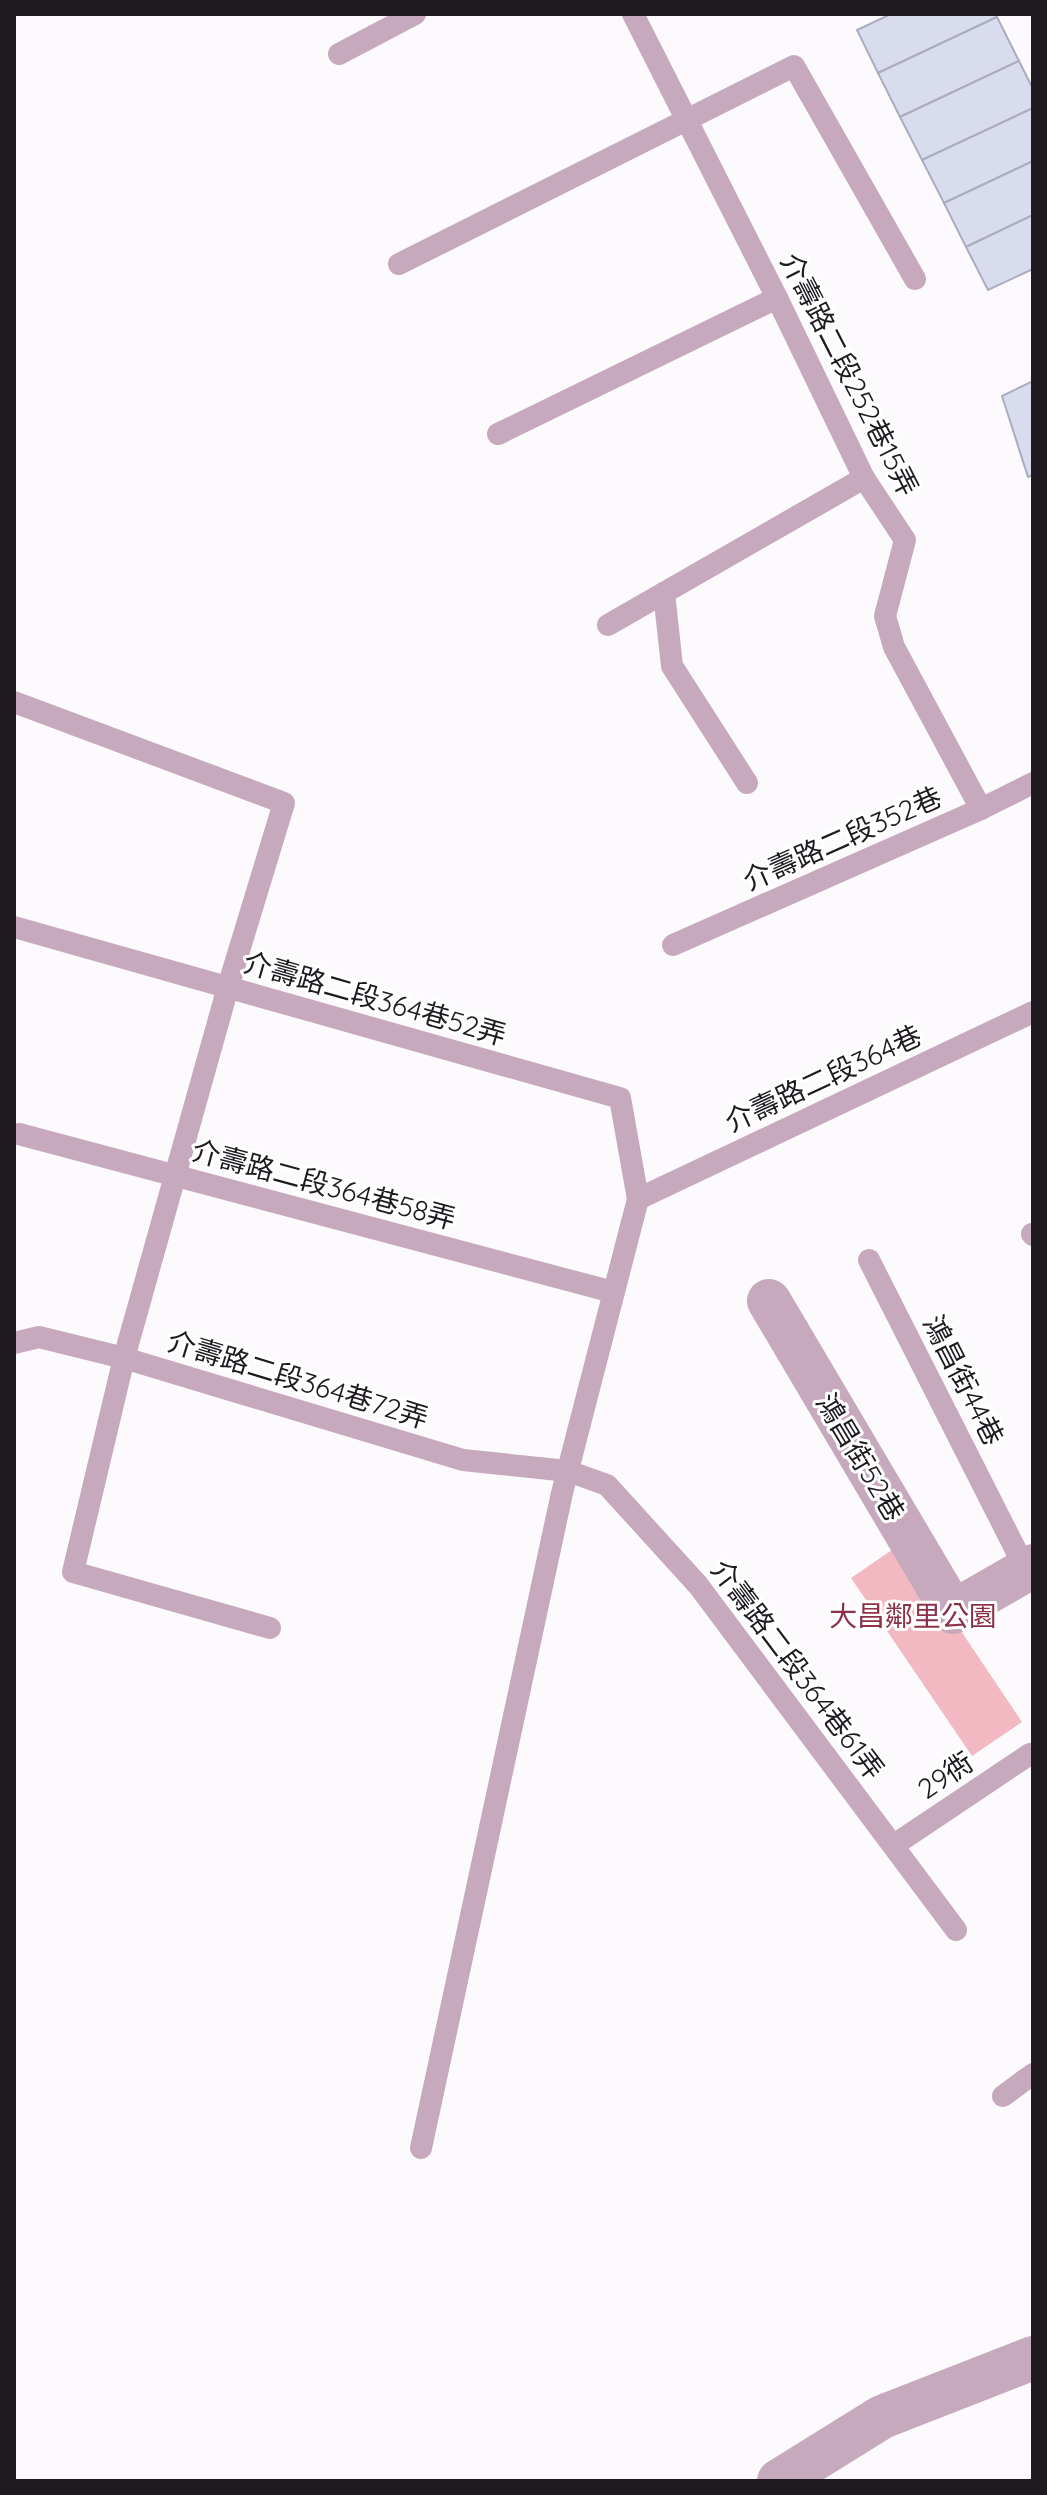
<svg xmlns="http://www.w3.org/2000/svg" width="1047" height="2495" viewBox="0 0 1047 2495" font-family="Quicksand,'Noto Sans TC',sans-serif">
  <rect width="100%" height="100%" fill="#fcfafd"/>
  <path fill="#f3b9c2" d="M902 1543 1022 1722 972 1756 851 1578Z"/>
  <g fill="#d9dbee" stroke="#abadbf" stroke-width="2">
    <path d="M891 14H995L997 17 878 73 857 30Z"/>
    <path d="M997 17 1019 61 900 117 878 73Z"/>
    <path d="M1019 61 1033 89V108L922 160 900 117Z"/>
    <path d="M1033 108V161L944 203 922 160Z"/>
    <path d="M1033 161V215L966 247 944 203Z"/>
    <path d="M1033 215V269L988 290 966 247Z"/>
    <path d="M1033 381V475L1028 477 1002 396Z"/>
  </g>
  <g fill="none" stroke-linecap="round" stroke-linejoin="round">
    <g stroke="#c6a9bc" stroke-width="22">
      <path d="M633 14 777 298 864 478 905 540 885 616 894 647 981 809"/>
      <path d="M339 54 415 14"/>
      <path d="M399 264 794 66 915 279"/>
      <path d="M498 434 777 298"/>
      <path d="M664 593 672 666 747 783"/>
      <path d="M608 625 864 478"/>
      <path d="M14 702 284 803 228 987 124 1358 73 1572 270 1628"/>
      <path d="M14 927 620 1098 638 1199 562 1493 421 2148"/>
      <path d="M673 945 981 809 1033 783"/>
      <path d="M19 1134 613 1292"/>
      <path d="M638 1199 1033 1012"/>
      <path d="M1032 1234 1033 1235"/>
      <path d="M869 1260 1026 1570"/>
      <path d="M14 1343 39 1337 124 1358 463 1460 568 1471 607 1485 698 1585 956 1930"/>
      <path d="M894 1845 1030 1754"/>
      <path d="M1003 2096 1033 2074"/>
    </g>
    <g stroke="#c6a9bc" stroke-width="44">
      <path d="M769 1301 953 1612 1033 1566"/>
      <path d="M779 2481 882 2417 1033 2358"/>
    </g>
  </g>
  <g text-anchor="middle" dominant-baseline="central" stroke-width="6" stroke-linejoin="round" paint-order="stroke">
    <g font-size="28" fill="#1e1a20" stroke="#fff">
      <text transform="translate(850 374) rotate(63)">介壽路二段252巷15弄</text>
      <text transform="translate(842 838) rotate(-24)">介壽路二段352巷</text>
      <text transform="translate(375 998) rotate(16)">介壽路二段364巷52弄</text>
      <text transform="translate(823 1078) rotate(-25)">介壽路二段364巷</text>
      <text transform="translate(324 1184) rotate(15)">介壽路二段364巷58弄</text>
      <text transform="translate(298 1379) rotate(17)">介壽路二段364巷72弄</text>
      <text transform="translate(964 1380) rotate(63)">鴻昌街44巷</text>
      <text transform="translate(861 1457) rotate(59)">鴻昌街52巷</text>
      <text transform="translate(798 1669) rotate(53)">介壽路二段364巷61弄</text>
      <text transform="translate(945 1775) rotate(-34)">29衖</text>
    </g>
    <g font-size="28" fill="#8d3049" stroke="#fff">
      <text x="913" y="1615">大昌鄰里公園</text>
    </g>
  </g>
  <rect width="1047" height="2495" fill="none" stroke="#1e1a20" stroke-width="32"/>
</svg>
